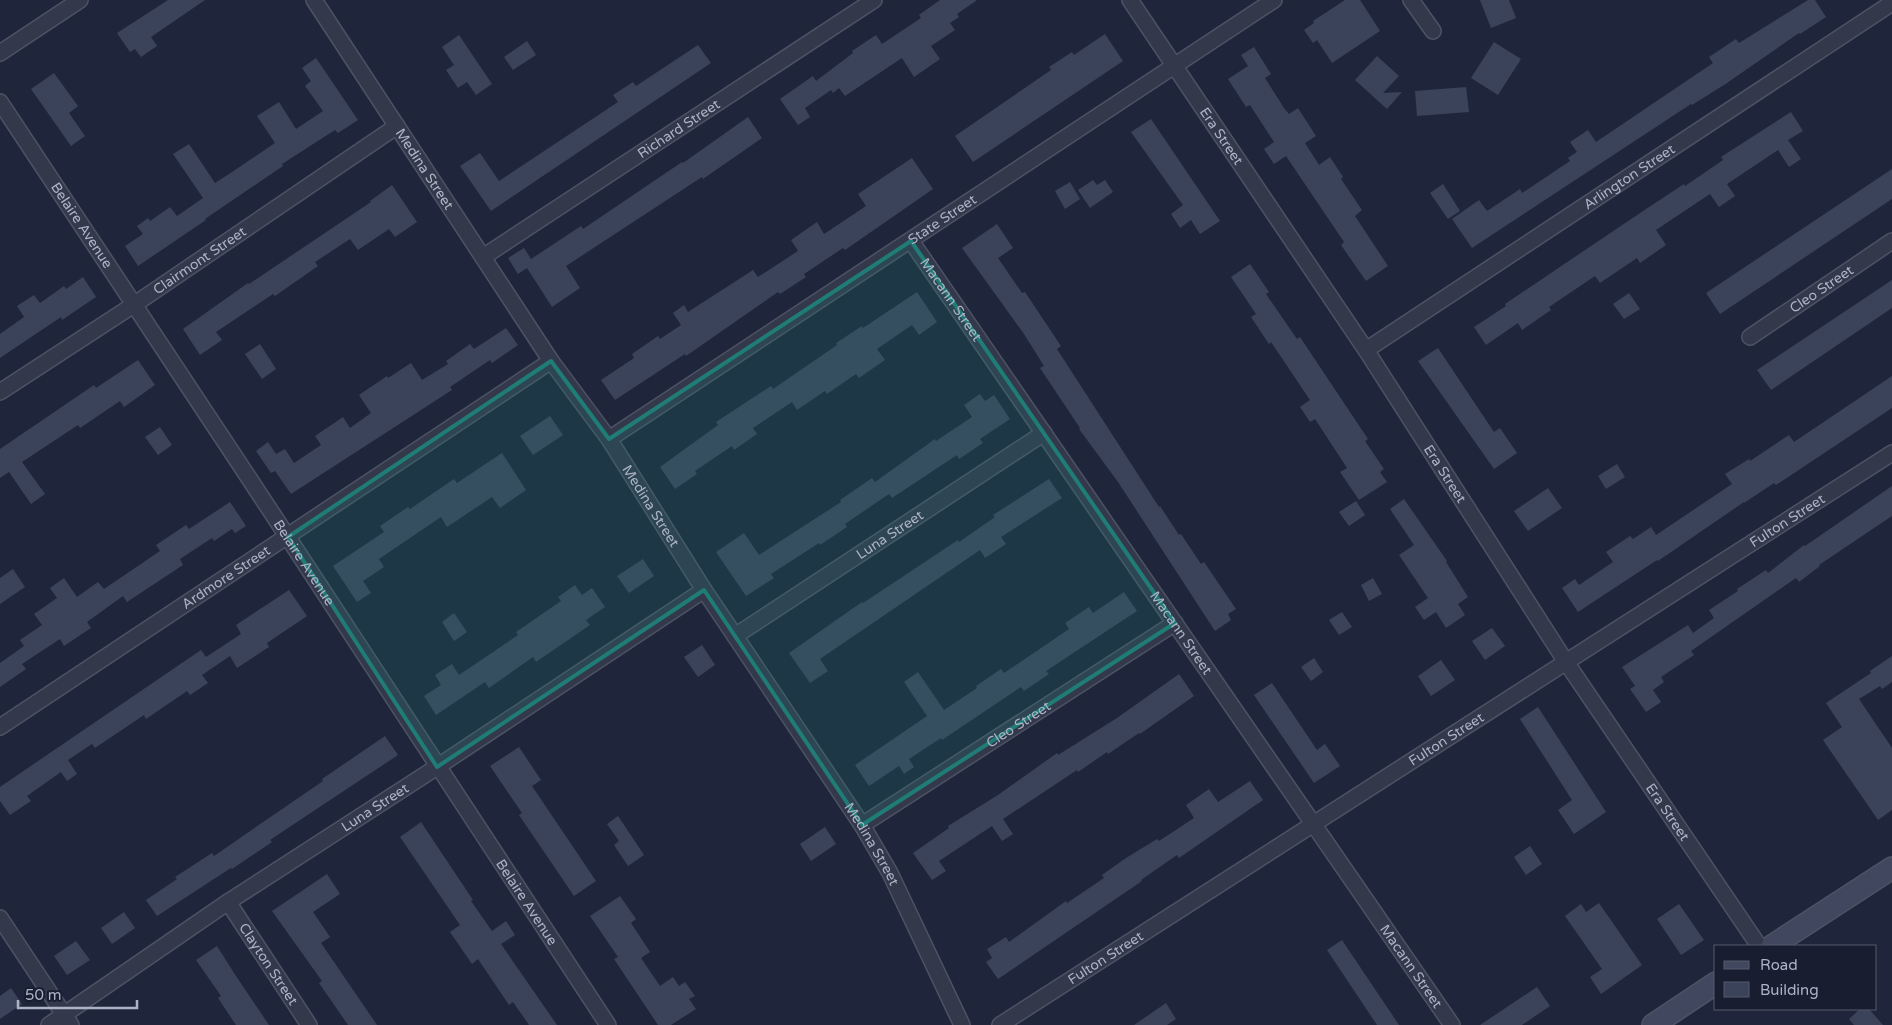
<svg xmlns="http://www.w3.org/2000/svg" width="1892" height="1025" viewBox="0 0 1892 1025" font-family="'Varela Round',sans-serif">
  <rect width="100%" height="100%" fill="#1f263b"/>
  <g fill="#3b435b">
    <path d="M168 0H205L151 37 157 46 141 57 135 49 130 52 117 33Z"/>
    <path d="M940 0H977L957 14 959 17 950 23 955 30 931 46 940 59 914 77 902 58 845 96 839 88 833 93 831 90 805 108 810 117 798 125 780 99 813 76 816 81 853 53 852 51 876 35 882 44 921 18 919 15Z"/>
    <path d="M1345 0H1360L1380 31 1332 63 1317 40 1313 43 1304 30 1314 23 1313 21Z"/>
    <path d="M1480 0H1509L1516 18 1491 28Z"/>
    <path d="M1808 0H1815L1826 17 1800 34 1799 33 1727 83 1692 105 1691 104 1472 248 1452 219 1479 200 1487 211 1520 189 1522 193 1570 161 1568 158 1577 152 1570 142 1588 130 1596 142 1713 63 1709 57 1736 39 1739 43Z"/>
    <path d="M1105 34 1123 61 973 162 955 136 1051 70 1049 67 1072 52 1074 55Z"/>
    <path d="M459 35 492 84 476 95 467 82 458 88 446 70 454 65 442 47Z"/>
    <path d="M527 41 536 55 513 70 504 57Z"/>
    <path d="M1494 42 1521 59 1498 95 1471 78Z"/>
    <path d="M698 45 711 63 491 211 460 166 480 153 499 181 618 102 613 95 633 82 636 86Z"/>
    <path d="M1254 47 1271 74 1265 78 1284 108 1289 114 1298 108 1316 136 1305 143 1319 165 1330 157 1343 177 1341 179 1362 210 1355 216 1388 266 1366 281 1341 245 1344 242 1286 156 1274 164 1264 149 1274 142 1250 105 1246 107 1228 79 1248 66 1241 55Z"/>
    <path d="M1377 56 1399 76 1383 93 1402 92 1387 109 1355 80Z"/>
    <path d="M316 58 358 120 338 133 335 130 282 164 283 166 205 219 206 220 138 266 125 246 143 234 137 226 148 218 150 221 170 207 177 216 203 198 173 154 189 144 215 183 232 172 275 143 257 116 279 102 296 129 323 111 305 86 311 81 302 68Z"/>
    <path d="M54 73 78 106 69 113 85 136 71 146 31 89Z"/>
    <path d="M1466 87 1469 112 1417 116 1415 91Z"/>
    <path d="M1791 112 1803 131 1788 140 1801 159 1789 167 1778 150 1727 184 1735 196 1719 207 1710 194 1656 230 1666 245 1640 263 1637 258 1600 283 1595 276 1549 307 1551 310 1522 330 1518 323 1486 345 1474 327 1506 306 1505 304 1643 211 1684 184 1685 186 1723 160 1721 157Z"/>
    <path d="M748 117 762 138 703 179 702 177 566 266 580 288 552 307 527 268 518 274 508 258 524 248 531 259 581 226 583 229 682 162 683 163Z"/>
    <path d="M1151 119 1220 221 1200 234 1191 220 1180 228 1171 214 1183 205 1131 132Z"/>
    <path d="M912 158 933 189 845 250 843 248 804 274 806 277 780 294 778 292 686 356 685 354 615 400 601 380 634 358 632 354 658 336 660 339 681 325 673 313 684 305 688 312 753 270 758 277 798 251 791 240 817 222 824 234 866 206 858 194Z"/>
    <path d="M1892 169V199L1720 314 1706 293Z"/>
    <path d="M1093 180 1097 185 1105 180 1113 192 1090 208 1078 190Z"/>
    <path d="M1070 182 1080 199 1065 209 1055 191Z"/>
    <path d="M1443 184 1460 211 1448 219 1430 193Z"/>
    <path d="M392 185 417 222 395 237 389 229 358 250 350 239 315 262 318 266 275 296 273 294 216 332 222 340 200 355 183 329 248 283 249 284 371 202 370 201Z"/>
    <path d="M997 224 1013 248 998 258 1022 293 1025 292 1061 346 1057 349 1159 507 1160 506 1179 535 1181 534 1201 564 1204 562 1236 609 1228 614 1231 620 1215 631 1118 482 1079 429 1080 428 1040 368 1044 366 1024 334 962 248Z"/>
    <path d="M1250 264 1269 292 1266 294 1297 339 1300 337 1368 439 1365 441 1384 469 1380 472 1387 482 1359 500 1340 472 1347 468 1315 419 1310 422 1300 407 1310 400 1271 342 1269 344 1251 317 1256 314 1231 277Z"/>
    <path d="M83 277 96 297 62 320 61 317 0 358V334L24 317 17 306 34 295 40 303 64 286 66 289Z"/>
    <path d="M1892 280V308L1771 390 1757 370Z"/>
    <path d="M917 292 937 322 919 335 912 325 877 349 885 360 859 378 856 374 827 394 825 391 797 410 792 402 753 428 757 434 734 450 732 446 695 471 697 474 675 489 660 467 718 425 716 422 771 386 773 389 837 345 836 343 862 326 863 328Z"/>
    <path d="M1629 293 1640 309 1624 319 1613 304Z"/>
    <path d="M506 328 518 345 492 363 490 360 450 387 452 390 291 494 275 471 271 473 256 451 268 442 276 454 285 449 294 463 321 445 315 436 343 417 350 428 371 413 359 395 387 376 388 378 411 363 422 380 448 364 446 361 470 344 474 349Z"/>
    <path d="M260 344 276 369 262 379 245 354Z"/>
    <path d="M1438 348 1494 432 1500 428 1517 453 1494 469 1418 361Z"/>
    <path d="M138 360 155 385 124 407 120 401 80 428 78 425 22 462 45 494 31 504 9 472 0 478V449L94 385 96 388Z"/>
    <path d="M1892 376V408L1776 485 1774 483 1744 503V502L1658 561 1657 560 1578 612 1562 588 1575 579 1579 585 1613 562 1606 552 1630 536 1633 539 1651 527 1656 535 1732 484 1725 474 1749 459 1750 461 1789 435 1794 442Z"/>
    <path d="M980 394 985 401 994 395 1010 419 980 439 983 443 959 459 957 455 892 498 889 494 845 524 847 527 820 545 819 543 771 574 774 578 746 596 716 552 744 533 759 555 841 502 840 500 872 478 875 482 935 439 936 441 972 417 964 405Z"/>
    <path d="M550 416 563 435 533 455 520 436Z"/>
    <path d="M160 427 172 445 158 455 145 437Z"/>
    <path d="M502 453 526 490 500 508 492 497 447 527 441 517 379 559 384 567 363 581 371 593 357 602 333 566 384 532 380 526 408 507 410 509 454 479 457 483Z"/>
    <path d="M1617 464 1625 477 1606 489 1598 476Z"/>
    <path d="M1049 479 1062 498 1001 537 1006 544 985 558 980 550 820 659 828 671 810 683 789 653 862 602 863 603 958 540 959 542 995 517 993 515Z"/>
    <path d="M1892 486V516L1819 565 1820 566 1799 582 1796 578 1691 651 1694 655 1661 677 1664 682 1653 690 1661 702 1646 712 1630 689 1635 686 1622 667 1688 625 1693 633 1714 618 1709 610 1738 591 1737 589 1766 570 1768 573 1804 545 1805 546Z"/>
    <path d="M1548 488 1562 508 1528 531 1514 511Z"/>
    <path d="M1404 499 1447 561 1446 562 1468 597 1458 604 1465 615 1446 628 1436 612 1424 620 1415 607 1428 598 1399 555 1414 545 1390 509Z"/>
    <path d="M1356 501 1365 515 1349 526 1339 512Z"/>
    <path d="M230 502 246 526 235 533 232 529 214 541 212 538 180 559 183 565 127 602 123 596 87 622 91 628 64 646 60 639 22 664 26 669 0 687V663L24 646 20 640 42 625 34 614 57 598 50 588 64 578 77 597 98 582 104 589 160 551 156 545 186 525 189 529Z"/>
    <path d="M643 559 654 576 629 593 617 576Z"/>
    <path d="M13 569 25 587 0 604V578Z"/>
    <path d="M1373 578 1382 594 1369 601 1361 585Z"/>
    <path d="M575 585 582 595 592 588 605 607 586 620 590 625 536 662 533 657 489 688 485 682 436 715 424 696 441 685 435 675 452 664 459 675 518 635 516 632 561 601 558 597Z"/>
    <path d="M289 590 307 616 267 643 269 647 237 668 230 656 202 675 208 683 190 695 187 691 146 719 144 715 95 748 92 744 68 760 77 774 67 781 61 772 27 796 31 801 10 815 0 801V787L201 650 206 657 241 634 236 625Z"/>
    <path d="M1124 592 1137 611 1046 671 1049 674 1024 691 1021 687 942 740 941 738 909 759 914 767 904 774 899 766 869 786 855 765 927 716 904 682 918 672 944 710 977 688 976 686 1001 669 1004 673 1069 629 1065 623 1089 607 1093 613Z"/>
    <path d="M1342 612 1352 627 1339 635 1329 620Z"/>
    <path d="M454 613 467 632 454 641 442 622Z"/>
    <path d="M1492 628 1505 646 1485 660 1472 641Z"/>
    <path d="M702 645 715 665 698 677 684 657Z"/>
    <path d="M1892 656V682L1882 689 1880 686 1859 699 1892 748V810L1878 820 1823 740 1842 727 1826 703 1871 673 1870 671Z"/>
    <path d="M1314 658 1323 672 1311 681 1301 667Z"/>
    <path d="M1441 660 1455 680 1431 696 1418 676Z"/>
    <path d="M1179 674 1194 696 1140 734 1139 733 1108 754 1107 752 1078 772 1077 770 1003 819 1013 834 1002 841 992 826 939 861 946 871 932 880 913 853 949 828 948 826 998 795 1057 753 1058 755 1117 718Z"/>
    <path d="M1272 683 1317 750 1325 744 1340 766 1314 783 1254 695Z"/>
    <path d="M1538 707 1606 812 1574 834 1558 810 1572 800 1520 719Z"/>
    <path d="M385 736 398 755 270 840 272 842 232 869 231 868 157 916 146 900 177 879 175 877 212 853 214 856 269 818 323 781 322 779Z"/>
    <path d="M519 747 541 780 532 786 596 881 574 896 519 815 522 813 490 766Z"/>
    <path d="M1250 781 1263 800 1179 858 1177 855 1141 880 1142 881 998 979 986 962 992 958 987 949 1006 937 1009 942 1066 901 1067 903 1104 878 1102 875 1126 858 1157 839 1159 841 1194 818 1186 805 1209 789 1218 802Z"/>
    <path d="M618 816 644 855 628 866 614 845 619 841 607 824Z"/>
    <path d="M421 822 473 900 471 901 492 931 506 921 515 935 501 944 557 1025H529L513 1002 509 1005 478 959 472 964 450 932 460 925 400 837Z"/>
    <path d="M825 827 836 844 811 861 800 844Z"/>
    <path d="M1530 846 1542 864 1526 875 1514 857Z"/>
    <path d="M327 874 340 894 313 912 330 937 321 943 377 1025H348L319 983 322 981 272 911Z"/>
    <path d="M620 896 636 919 631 923 650 952 641 958 660 986 673 977 679 986 685 982 695 996 689 999 696 1009 671 1025H658L614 959 618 957 590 916Z"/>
    <path d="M1599 903 1642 965 1601 994 1590 977 1602 969 1565 916 1581 904 1586 912Z"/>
    <path d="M1679 904 1704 940 1681 955 1657 919Z"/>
    <path d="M124 912 135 928 112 944 101 928Z"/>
    <path d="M1342 940 1399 1025H1377L1327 950Z"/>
    <path d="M76 941 90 960 67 975 54 956Z"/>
    <path d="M217 946 236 976 269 1025H236L218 998 221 996 196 960Z"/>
    <path d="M1537 987 1550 1006 1522 1025H1480Z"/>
    <path d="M11 988 22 1004 0 1019V996Z"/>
    <path d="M1166 1003 1176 1019 1167 1025H1134Z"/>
    <path d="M1860 1009H1869L1883 1025H1854L1849 1019Z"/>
  </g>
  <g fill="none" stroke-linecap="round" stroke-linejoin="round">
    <defs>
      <g id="street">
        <path id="s1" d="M314 0 551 361 609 439 704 590 862 825 890 873 962 1025"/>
        <path id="s2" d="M1130 0 1366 350 1566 662 1759 946"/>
        <path d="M1411 0 1433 31"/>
        <path d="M0 53 80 0"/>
        <path id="s3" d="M0 102C205 408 405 718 608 1025"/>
        <path id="s4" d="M911 241 1452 1025"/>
        <path id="s5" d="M483 257 874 0"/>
        <path id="s6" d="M1750 337 1892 241"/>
        <path id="s7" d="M1366 350 1892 3"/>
        <path id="s8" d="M0 392 135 304 397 126"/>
        <path id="s9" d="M609 439 1274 0"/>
        <path id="s10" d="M735 636 1044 433"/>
        <path id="s11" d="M0 727 551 361"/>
        <path id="s12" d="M862 825 1175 623"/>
        <path id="s13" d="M228 902 309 1025"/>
        <path d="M0 918 71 1025"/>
        <path id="s14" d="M49 1025 228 902 437 767 704 590"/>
        <path id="s15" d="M1000 1025 1892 453"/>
      </g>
      <g id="secondary">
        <path d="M1772 946 1892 868"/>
        <path d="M1653 1025 1716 983"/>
      </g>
    </defs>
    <use href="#street" stroke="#4d5365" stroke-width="18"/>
    <use href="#secondary" stroke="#4d5365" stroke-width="24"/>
    <use href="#street" stroke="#33394b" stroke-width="15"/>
    <use href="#secondary" stroke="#41475e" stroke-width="21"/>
  </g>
  <path fill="#1f7c77" fill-opacity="0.2" stroke="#1f7c77" stroke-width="4" stroke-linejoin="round" d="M911 241 1175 623 862 825 704 590 437 767 288 537 551 361 609 439Z"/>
  <g text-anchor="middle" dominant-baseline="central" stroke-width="4" stroke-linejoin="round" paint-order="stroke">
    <g font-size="14" fill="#adb3c7" stroke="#181e2f">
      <text stroke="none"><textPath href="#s5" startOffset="234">Richard Street</textPath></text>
      <text stroke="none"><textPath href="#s2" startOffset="164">Era Street</textPath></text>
      <text stroke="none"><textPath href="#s1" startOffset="202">Medina Street</textPath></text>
      <text stroke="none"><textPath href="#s7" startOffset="315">Arlington Street</textPath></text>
      <text stroke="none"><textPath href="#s9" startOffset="399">State Street</textPath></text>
      <text stroke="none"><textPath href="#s3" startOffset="148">Belaire Avenue</textPath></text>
      <text stroke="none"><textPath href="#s8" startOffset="239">Clairmont Street</textPath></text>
      <text stroke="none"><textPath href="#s6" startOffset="86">Cleo Street</textPath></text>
      <text stroke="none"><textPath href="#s4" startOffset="71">Macann Street</textPath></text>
      <text stroke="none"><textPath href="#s2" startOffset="569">Era Street</textPath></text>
      <text stroke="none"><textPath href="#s1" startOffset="608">Medina Street</textPath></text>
      <text stroke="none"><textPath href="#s15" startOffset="935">Fulton Street</textPath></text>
      <text stroke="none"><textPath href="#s10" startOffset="185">Luna Street</textPath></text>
      <text stroke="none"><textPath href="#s3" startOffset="552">Belaire Avenue</textPath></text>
      <text stroke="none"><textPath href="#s11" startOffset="271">Ardmore Street</textPath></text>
      <text stroke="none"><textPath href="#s4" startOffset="476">Macann Street</textPath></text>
      <text stroke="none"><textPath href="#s12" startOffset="186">Cleo Street</textPath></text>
      <text stroke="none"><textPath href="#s15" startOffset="530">Fulton Street</textPath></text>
      <text stroke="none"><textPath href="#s14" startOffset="392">Luna Street</textPath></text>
      <text stroke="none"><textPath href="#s2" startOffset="974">Era Street</textPath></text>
      <text stroke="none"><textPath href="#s1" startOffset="1012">Medina Street</textPath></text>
      <text stroke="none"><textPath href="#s3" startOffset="958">Belaire Avenue</textPath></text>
      <text stroke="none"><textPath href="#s15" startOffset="125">Fulton Street</textPath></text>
      <text stroke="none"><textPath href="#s13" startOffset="74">Clayton Street</textPath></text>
      <text stroke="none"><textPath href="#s4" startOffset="881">Macann Street</textPath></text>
    </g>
  </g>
  <rect x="1714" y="945" width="162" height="65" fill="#181e2f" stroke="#545a6c"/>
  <rect x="1724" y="961" width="25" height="8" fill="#41475e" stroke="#545a6c"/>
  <text x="1760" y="970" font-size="15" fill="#adb3c7">Road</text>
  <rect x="1724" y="982" width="25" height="15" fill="#3b435b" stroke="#545a6c"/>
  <text x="1760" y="995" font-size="15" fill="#adb3c7">Building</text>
  <path d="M18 1000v8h119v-8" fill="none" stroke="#adb3c7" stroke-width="2.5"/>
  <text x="25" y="1000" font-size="15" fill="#adb3c7" stroke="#181e2f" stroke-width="4" paint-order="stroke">50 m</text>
</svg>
